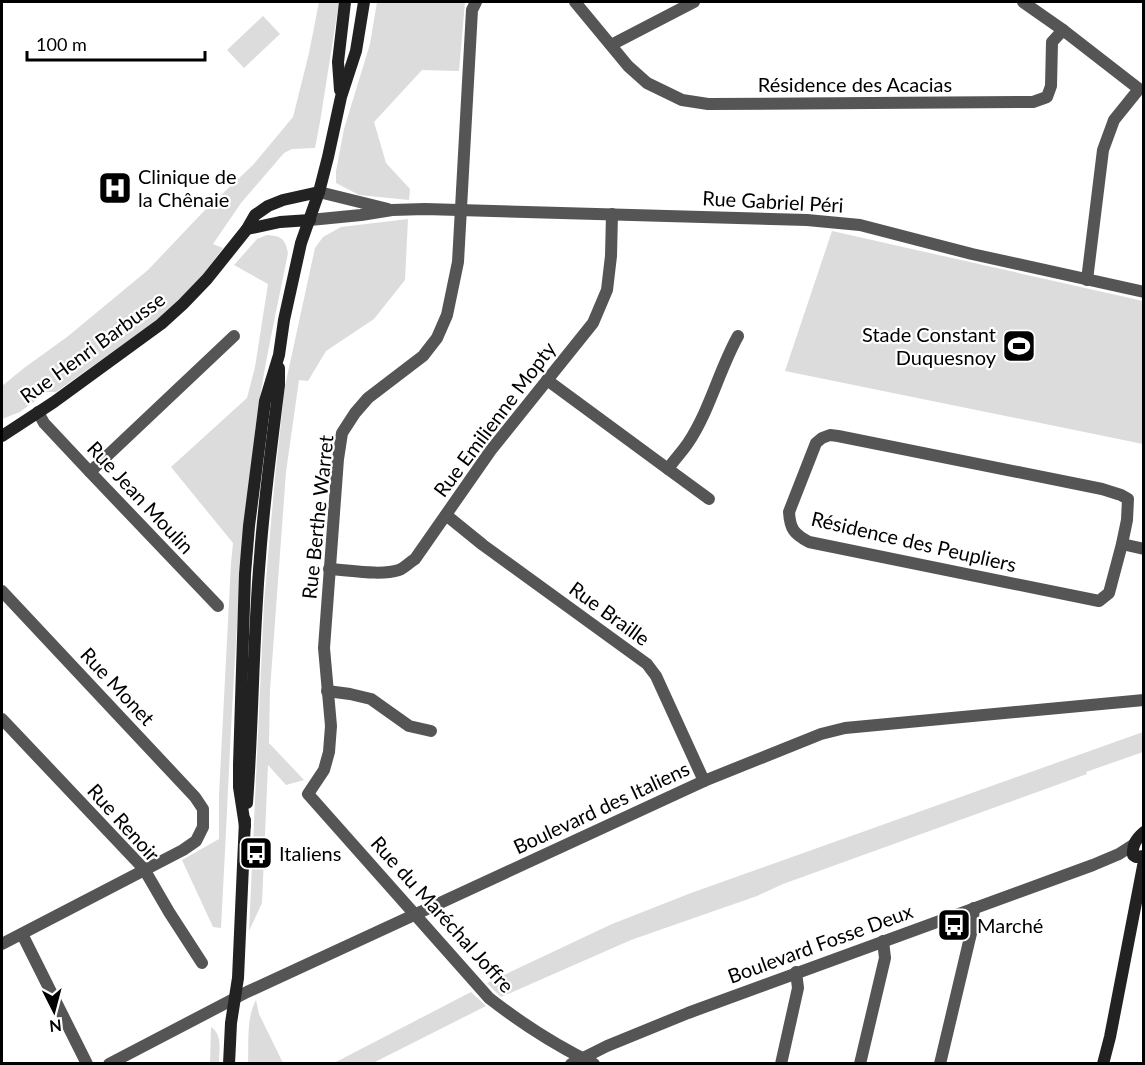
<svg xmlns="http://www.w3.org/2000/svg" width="1145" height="1065" viewBox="0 0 1145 1065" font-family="Lato,sans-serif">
  <rect width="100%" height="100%" fill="#fff"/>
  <g fill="#dcdcdc">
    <path d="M319 2H339L320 122 315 148 292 149 284 153 241 203 213 244 223 248 206 271 184 295 153 323 56 392H47L20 412 2 419V386L24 368 67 337 148 270 204 211 253 165 293 117 309 53Z"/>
    <path d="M377 2H465L459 71 422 70 374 122 386 163 410 189 409 200 359 195 336 183V171L344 129 370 44Z"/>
    <path d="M263 16 280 34 244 68 227 50Z"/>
    <path d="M408 219 405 280 374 319 326 351 308 381 299 380 286 472 270 690 269 743 304 780 286 785 268 765 262 903 249 931 264 603 275 477 285 386 315 248 323 237 341 227Z"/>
    <path d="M832 231 1143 301V444L785 371Z"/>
    <path d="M267 235C281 236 285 238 288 253 275 318 260 383 253 449 234 608 230 768 221 928L213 927 182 860 219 839V795L231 563 233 543 171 467 247 398 255 367 268 284 234 265 257 239Z"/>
    <path d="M1143 732V752L1086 772 1087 774 783 884 757 896 631 940 501 997 487 983 612 924 691 893Z"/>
    <path d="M471 992 486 1006 373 1063H334Z"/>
    <path d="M256 1000 259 1014 283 1063H248C249 1043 246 1018 256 1000Z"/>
    <path d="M211 1027C223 1035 219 1051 219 1063H210Z"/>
  </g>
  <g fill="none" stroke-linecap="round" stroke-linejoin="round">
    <g stroke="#555" stroke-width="12">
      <path d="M476 2 472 10 458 262 447 315 437 338 423 356 368 398 355 413 342 433 338 459 324 648 331 726 329 752 324 770 308 794 489 998C521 1023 557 1046 594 1064"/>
      <path d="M575 2 628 66 647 83 682 100 708 104 1033 102 1047 97 1051 86 1052 42 1063 30"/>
      <path d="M1023 2 1063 30 1139 89 1114 120 1103 150 1087 280"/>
      <path d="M611 45 694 2"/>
      <path d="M319 192 388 209"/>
      <path d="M310 220 361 215 392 210 425 209 807 220 860 225 972 254 1144 292"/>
      <path d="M547 380 668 469C674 460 682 452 688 443 710 410 719 370 738 336"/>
      <path d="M38 412 44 423 90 472 218 606"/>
      <path d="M830 435 838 436 1102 489 1121 495 1128 499 1127 520 1122 544 1109 593 1099 601 809 542C794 534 790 529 789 512L816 443 822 438Z"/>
      <path d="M668 469 709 499"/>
      <path d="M90 472 234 336"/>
      <path d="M446 515 483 545 647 664 656 676 704 781"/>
      <path d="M1122 544 1144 549"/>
      <path d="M329 569C349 570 380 576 399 570 404 568 410 562 415 559L491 450 593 323 607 290 611 256 612 214"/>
      <path d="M2 591 195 797 203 809V827L196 841 183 850 2 944"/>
      <path d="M327 691 350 694 371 699 409 726 431 731"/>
      <path d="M2 719 144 869 169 912 202 963"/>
      <path d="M22 934 87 1064"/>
      <path d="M109 1064 247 992 704 781 821 734 845 728 1144 700"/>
      <path d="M571 1064 607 1046 688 1013 1093 865 1119 854 1133 845"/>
      <path d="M781 1064 798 988 796 972"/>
      <path d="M860 1064 885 958 883 941"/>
      <path d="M940 1064 972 929 974 908"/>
    </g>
    <g stroke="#222" stroke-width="12">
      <path d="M340 90 338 62 345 2"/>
      <path d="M247 229 280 222 310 220"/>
      <path d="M2 436 54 402 161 324 183 304 207 279 247 229 255 215 268 206 283 200 319 192"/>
      <path d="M247 803C253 721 253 639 260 557 264 500 272 442 279 385V368"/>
      <path d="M245 826 239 787V765L245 574 249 526 265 401 279 355 284 320 301 243 319 192 328 157 341 97 356 51 364 2"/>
      <path d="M1144 832C1136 839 1132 845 1133 855L1136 857 1144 856"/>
      <path d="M229 1064 231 1023 238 978 245 820"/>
      <path d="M1103 1064 1110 1037 1144 861"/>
    </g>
  </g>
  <defs>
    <symbol id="hospital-square" viewBox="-11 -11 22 22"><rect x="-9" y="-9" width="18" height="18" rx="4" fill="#000" stroke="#fff"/><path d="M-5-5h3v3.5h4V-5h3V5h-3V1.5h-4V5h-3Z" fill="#fff"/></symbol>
    <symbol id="stadium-square" viewBox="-11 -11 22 22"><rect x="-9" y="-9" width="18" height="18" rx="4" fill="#000" stroke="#fff"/><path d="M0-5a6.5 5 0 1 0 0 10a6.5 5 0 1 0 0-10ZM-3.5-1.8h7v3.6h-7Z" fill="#fff"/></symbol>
    <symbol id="bus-square" viewBox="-11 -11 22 22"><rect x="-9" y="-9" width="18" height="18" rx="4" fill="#000" stroke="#fff"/><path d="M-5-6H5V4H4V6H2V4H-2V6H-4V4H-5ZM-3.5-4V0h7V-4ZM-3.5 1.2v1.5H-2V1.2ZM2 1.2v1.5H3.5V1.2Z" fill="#fff"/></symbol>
  </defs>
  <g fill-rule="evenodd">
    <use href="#hospital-square" x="96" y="169" width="38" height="38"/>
    <use href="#stadium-square" x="1000" y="327" width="38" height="38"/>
    <use href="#bus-square" x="237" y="834" width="38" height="38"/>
    <use href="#bus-square" x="935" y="906" width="38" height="38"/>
  </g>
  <g text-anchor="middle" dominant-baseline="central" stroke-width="4.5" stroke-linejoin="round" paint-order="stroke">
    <g font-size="20" fill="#000" stroke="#fff">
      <text x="855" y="84">Résidence des Acacias</text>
      <text transform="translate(773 201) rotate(3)">Rue Gabriel Péri</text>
      <text transform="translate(92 347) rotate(-36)">Rue Henri Barbusse</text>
      <text transform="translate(494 419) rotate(-53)">Rue Emilienne Mopty</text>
      <text transform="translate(141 497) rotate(47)">Rue Jean Moulin</text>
      <text transform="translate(317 517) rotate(-84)">Rue Berthe Warret</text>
      <text transform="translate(914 541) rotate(13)">Résidence des Peupliers</text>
      <text transform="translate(610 613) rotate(36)">Rue Braille</text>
      <text transform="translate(118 686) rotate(47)">Rue Monet</text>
      <text transform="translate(601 807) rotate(-25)">Boulevard des Italiens</text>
      <text transform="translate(124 822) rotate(48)">Rue Renoir</text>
      <text transform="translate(443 914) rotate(48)">Rue du Maréchal Joffre</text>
      <text transform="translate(820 943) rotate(-20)">Boulevard Fosse Deux</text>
    </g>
    <g font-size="20" fill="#000" stroke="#fff" text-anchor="start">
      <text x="138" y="176">Clinique de<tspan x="138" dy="23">la Chênaie</tspan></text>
      <text x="996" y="334" text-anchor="end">Stade Constant<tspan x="996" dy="23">Duquesnoy</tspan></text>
      <text x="279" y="853">Italiens</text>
      <text x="977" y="925">Marché</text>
    </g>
  </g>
  <rect width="1145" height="1065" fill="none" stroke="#000000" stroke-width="6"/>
  <g transform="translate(54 1011) rotate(174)" stroke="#ffffff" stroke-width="4.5" paint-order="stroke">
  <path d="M0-4.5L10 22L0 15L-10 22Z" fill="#000000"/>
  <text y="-9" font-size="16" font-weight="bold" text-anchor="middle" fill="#000000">N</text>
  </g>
  <path d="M27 51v9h178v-9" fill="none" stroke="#000000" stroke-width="3"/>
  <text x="36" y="51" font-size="18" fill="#000000" stroke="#ffffff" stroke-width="4.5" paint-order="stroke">100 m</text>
</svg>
